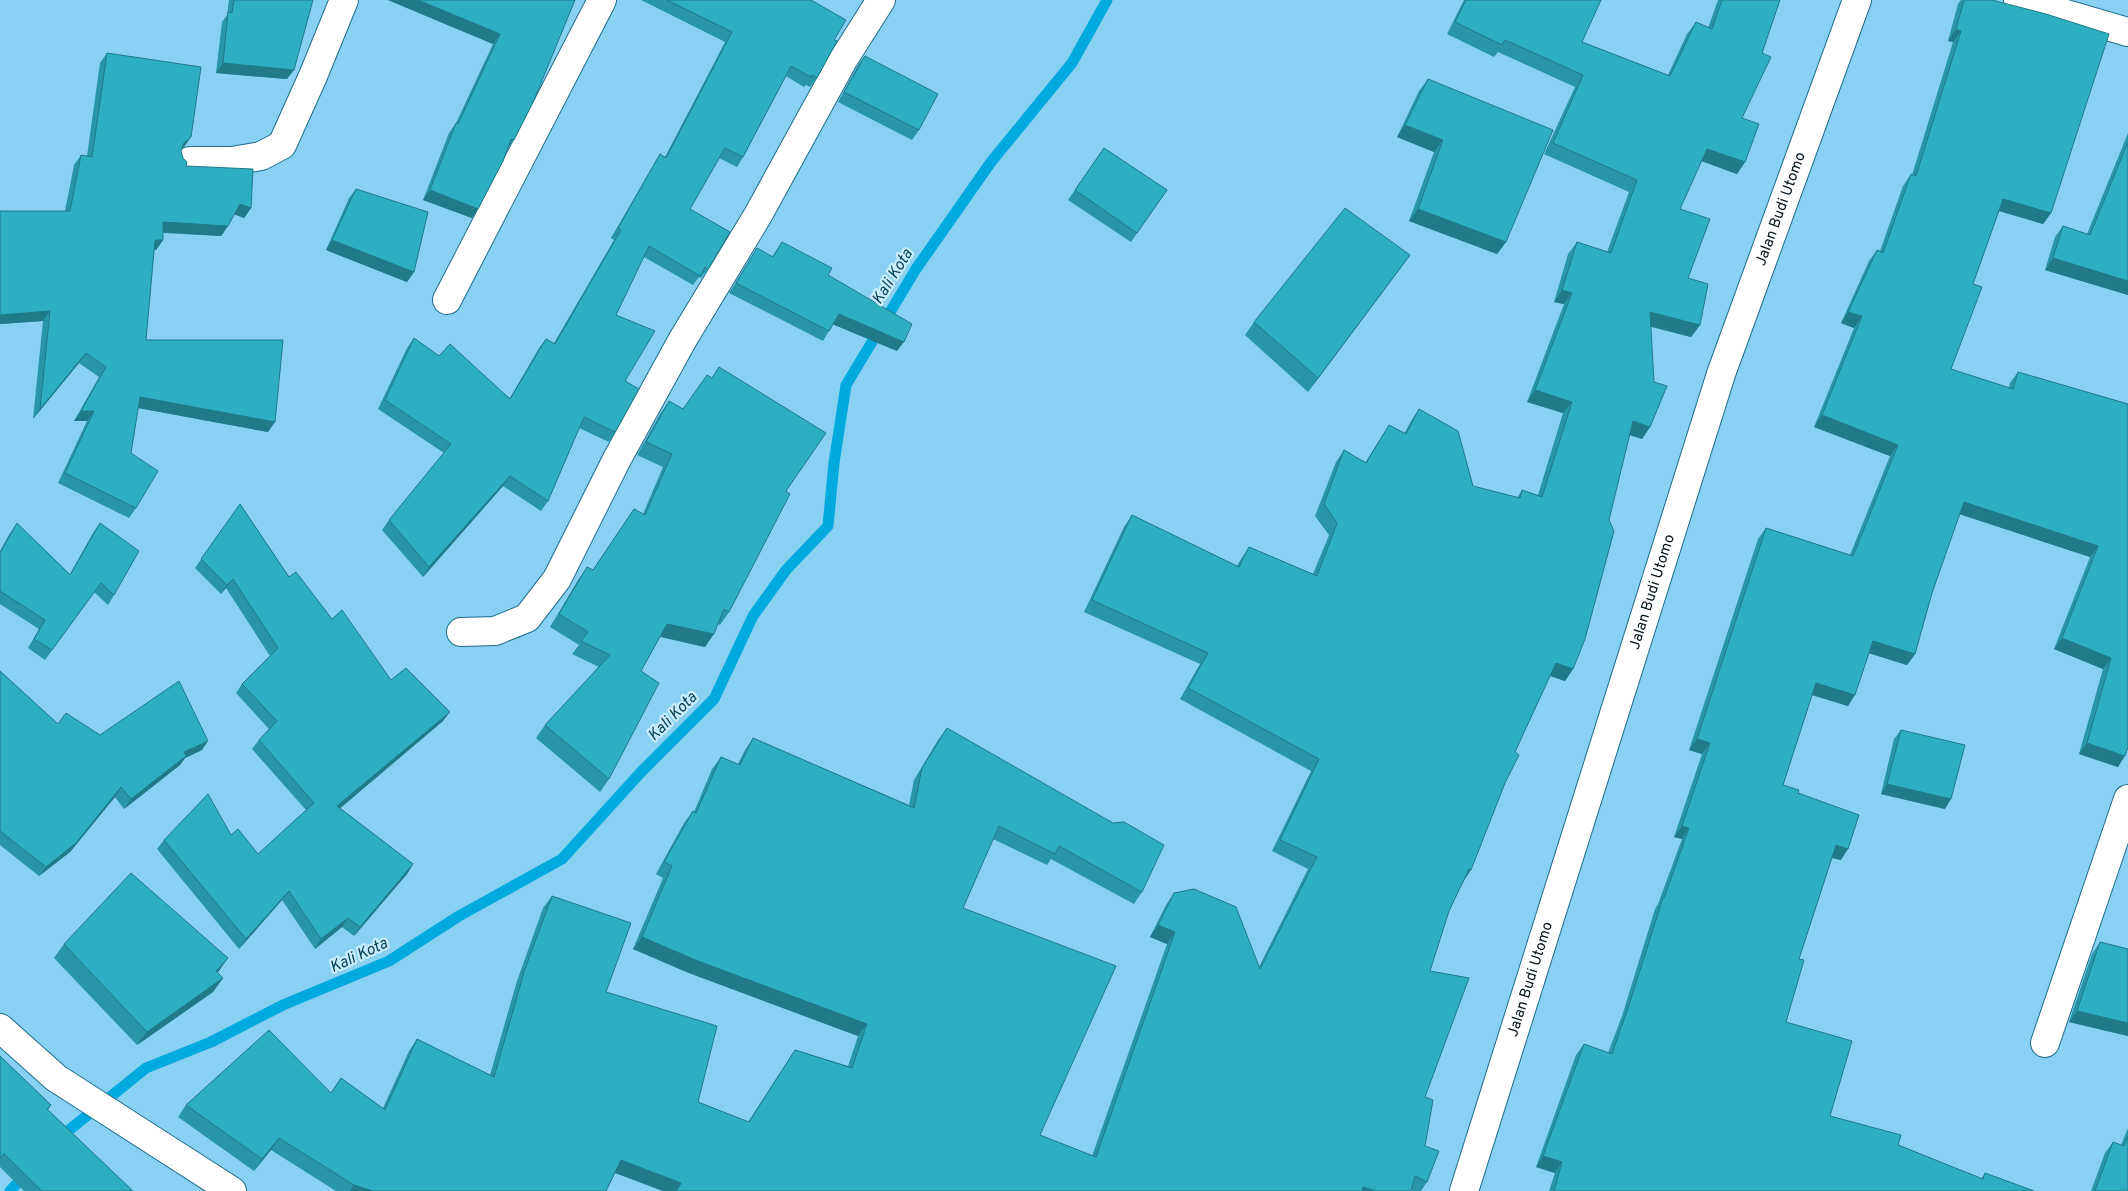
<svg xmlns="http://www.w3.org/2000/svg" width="2128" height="1191" viewBox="0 0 2128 1191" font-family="Overpass,sans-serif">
  <rect width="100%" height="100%" fill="#88d1f3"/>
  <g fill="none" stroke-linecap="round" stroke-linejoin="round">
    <g stroke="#00aadf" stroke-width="11">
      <path d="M58 1139 146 1068 211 1042 283 1005 389 961 459 916 562 859 642 771 714 699 753 616 786 570 828 526 834 463 846 385 916 269 991 162 1072 63 1107 0"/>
      <path d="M10 1191 27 1173"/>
    </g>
    <defs>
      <g id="minor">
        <path d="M2018 0 2128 32"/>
        <path d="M190 161H232L261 156 282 145 313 76 344 0"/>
        <path d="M447 300 602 0"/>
        <path d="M461 632 495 631 527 618 557 579 617 459 683 339 758 215 843 60 881 0"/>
        <path d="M0 1028 56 1078 232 1191"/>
        <path d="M2045 1043 2128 799"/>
        <path id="s1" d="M1464 1191 1721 374 1857 0"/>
      </g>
    </defs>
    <use href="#minor" stroke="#1e6c8a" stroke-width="30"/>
    <use href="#minor" stroke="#fff" stroke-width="28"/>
  </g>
  <g fill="#2896a6">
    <path d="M229 0H313L287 79 216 73 222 22 227 15Z"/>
    <path d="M388 0H575L514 140 507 149 478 209 472 218 423 200 449 133 456 123 493 44Z"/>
    <path d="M641 0H811L834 40 817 78 810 87 806 85 804 87 786 76 743 157 737 167 719 158 690 209 708 269 701 278 699 277 693 285 644 257 616 315 625 381 615 432 609 442 579 428 548 501 541 511 503 486 423 577 382 530 389 520 444 453 378 409 407 348 414 338 439 356 510 398 539 348 546 339 554 343 614 240 611 238 654 164 660 154 665 157 725 42Z"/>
    <path d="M1464 0H1601L1582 42 1668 75 1687 34 1696 22 1708 28 1718 0H1780L1762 53 1742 118 1745 162 1737 174 1701 161 1680 209 1688 278 1700 325 1691 337 1651 327 1650 427 1642 439 1629 435 1573 669 1565 681 1550 676 1515 752 1505 783 1463 882 1449 911 1430 971 1425 1097V1146L1427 1182 1421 1191H1413L1411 1190V1191H663L615 1173 606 1191H336L271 1150 254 1171 178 1117 186 1105 331 1093 341 1078 383 1108 409 1051 417 1039 490 1075 517 981 543 908 552 896 606 992 698 1102 748 1122 795 1050 848 1066 858 1036 689 973 633 949 663 878 656 874 684 823 693 811 694 812 712 769 721 757 738 764 745 750 753 738 909 805 914 780 938 740 947 728 1142 892 1134 904 1051 859 1047 865 993 839 963 908 1040 1135 1092 1156 1167 944 1150 937 1166 905 1174 893 1259 967 1308 869 1272 851 1311 771 1180 699 1200 664 1084 612 1124 527 1132 515 1237 566 1241 559 1249 547 1313 574 1329 535 1315 516 1336 462 1344 450 1365 463 1389 425 1404 434 1411 421 1419 409 1473 486 1517 498 1522 490 1538 495 1563 413 1527 402 1564 304 1554 302 1568 254 1577 242 1607 252 1629 192 1544 154 1575 87 1498 52 1494 57 1447 34Z"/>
    <path d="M1961 0H1992L2051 213 2043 224 1999 211 1973 284 1951 369 2009 388 2010 383 2018 372 2128 404 2118 767 2079 754 2103 669 2054 649 2090 557 1959 514 1932 593 1915 654 1907 665 1869 653 1848 706 1812 695 1783 785 1798 793 1841 860 1832 858 1799 959 1786 1022 1830 1116 1981 1179 1985 1173 2034 1191H1549L1555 1173 1536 1167 1576 1055 1584 1044 1608 1053 1622 1016 1655 909 1658 904 1682 839 1674 837 1702 754 1689 750 1758 539 1766 528 1850 555 1890 456 1814 427 1854 328 1841 323 1869 261 1877 250 1880 251 1903 186 1911 174 1912 175 1953 42 1948 41 1958 4Z"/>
    <path d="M107 53 191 137 182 148 181 151 183 158 186 166 251 208 244 218 234 214 228 226 221 236 163 233V240L156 250H154L146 340 268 432 138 408 131 453 136 508 129 518 58 483 87 421H74L99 377 79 363 33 419 43 321 0 324V211H65L74 165 81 155 87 156 100 63Z"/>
    <path d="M865 56 919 130 912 140 838 102 858 65Z"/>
    <path d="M1428 79 1506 242 1497 254 1409 221 1434 152 1397 137 1419 91Z"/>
    <path d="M2128 133V295L2045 270 2055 237 2063 226 2087 234Z"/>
    <path d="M1104 148 1167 190 1131 242 1068 200Z"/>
    <path d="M356 189 414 272 407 282 326 250 349 198Z"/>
    <path d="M782 242 828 275 897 351 833 324 823 341 729 293 757 248 772 257Z"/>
    <path d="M1410 255 1308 392 1245 335 1254 322Z"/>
    <path d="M719 367 786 491 729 612 720 625 718 624 705 647 660 637 641 671 609 779 600 792 536 738 545 725 599 667 572 654 579 645 550 627 578 580 587 567 593 570 634 509 643 514 663 467 637 455 660 414 669 401 683 409 712 378Z"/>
    <path d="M240 504 289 577 391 680 443 721 340 808 413 864 407 874 354 936 342 927 315 949 282 900 239 949 157 849 164 840 231 835 258 854 306 810 252 749 259 740 269 729 236 693 242 684 270 656 226 588 221 594 195 568Z"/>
    <path d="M17 523 70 574 93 533 100 523 114 595 108 605 94 592 45 660 28 648 39 629 0 604V551L10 533Z"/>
    <path d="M0 671 58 724 100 735 202 750 185 758 180 765 124 809 115 797 70 852 39 876 0 845Z"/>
    <path d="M1901 730 1945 809 1881 794 1894 739Z"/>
    <path d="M2100 942 2128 949V1036L2069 1022 2092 954Z"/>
    <path d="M64 944 223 978 213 992 137 1045 54 958Z"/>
    <path d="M0 1056 51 1105 48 1110 133 1191H24L0 1167Z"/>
    <path d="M2128 1128V1191H2091L2105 1153 2113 1142 2121 1145Z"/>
  </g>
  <g fill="#207a87">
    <path d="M388 0H418L500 34 493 44Z"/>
    <path d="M1956 29 1961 31 1953 42 1948 41Z"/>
    <path d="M223 63 294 70 287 79 216 73Z"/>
    <path d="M1405 125 1443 140 1434 152 1397 137Z"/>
    <path d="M191 137 184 147 177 153 184 143Z"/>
    <path d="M1707 149 1745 162 1737 174 1699 160Z"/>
    <path d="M430 190 478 209 472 218 423 200Z"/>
    <path d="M2003 199 2051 213 2043 224 1996 210Z"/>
    <path d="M240 204 251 208 244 218 233 214Z"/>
    <path d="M1418 209 1506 242 1497 254 1409 221Z"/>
    <path d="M163 222 228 226 221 236 156 232Z"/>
    <path d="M155 240H163L156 250H148Z"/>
    <path d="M332 240 414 272 407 282 326 250Z"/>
    <path d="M1410 255 1400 269 1308 392 1318 378Z"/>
    <path d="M2053 258 2128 281V295L2045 270Z"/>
    <path d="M1562 290 1572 293 1564 304 1554 302Z"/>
    <path d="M50 311 43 321 0 324V315Z"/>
    <path d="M1650 312 1700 325 1691 337 1642 324Z"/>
    <path d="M1848 312 1862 316 1854 328 1841 323Z"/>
    <path d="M839 314 904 342 897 351 832 324Z"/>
    <path d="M86 353 79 363 33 419 40 409Z"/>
    <path d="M1535 390 1572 402 1563 413 1527 402Z"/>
    <path d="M140 397 275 422 268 432 133 407Z"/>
    <path d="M81 411H94L87 421H74Z"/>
    <path d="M1822 415 1898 445 1890 456 1814 427Z"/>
    <path d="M1633 421 1650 427 1642 439 1624 433Z"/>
    <path d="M510 476 503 486 423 577 429 567Z"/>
    <path d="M1964 502 2098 546 2090 557 1956 513Z"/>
    <path d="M233 579 226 588 221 594 227 585Z"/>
    <path d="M667 624 714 634 705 647 658 636Z"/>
    <path d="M2062 638 2111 658 2103 669 2054 649Z"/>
    <path d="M1873 641 1915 654 1907 665 1865 652Z"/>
    <path d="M1556 663 1573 669 1565 681 1548 675Z"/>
    <path d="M1816 683 1855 695 1848 706 1809 694Z"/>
    <path d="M450 712 443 721 331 816 337 806Z"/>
    <path d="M1697 739 1710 743 1702 754 1689 750Z"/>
    <path d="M208 741 202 750 185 758 180 765 124 809 131 799 184 752Z"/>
    <path d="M2087 743 2125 756 2118 767 2079 754Z"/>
    <path d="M1887 784 1951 799 1945 809 1881 794Z"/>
    <path d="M121 787 115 797 70 852 39 876 46 867Z"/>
    <path d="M1682 826 1689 828 1682 839 1674 837Z"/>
    <path d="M1836 845 1848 849 1841 860 1828 857Z"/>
    <path d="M413 864 407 874 354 936 360 927Z"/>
    <path d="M1469 869 1471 870 1463 882Z"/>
    <path d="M289 891 282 900 239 949 246 939Z"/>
    <path d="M348 918 342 927 315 949 321 939Z"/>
    <path d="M1158 925 1175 932 1167 944 1150 937Z"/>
    <path d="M642 937 867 1024 858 1036 689 973 633 949Z"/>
    <path d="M228 958 219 971 207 985 216 971Z"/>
    <path d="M223 978 213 992 137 1045 147 1032Z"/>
    <path d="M2077 1011 2128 1023V1036L2069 1022Z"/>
    <path d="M279 1138 271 1150 254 1171 262 1159Z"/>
    <path d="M1543 1156 1562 1162 1555 1173 1536 1167Z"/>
    <path d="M621 1160 681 1183 676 1191H663L613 1172Z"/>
    <path d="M354 1185 373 1191H350Z"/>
    <path d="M1363 1187 1376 1191H1361Z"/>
  </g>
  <g fill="#2eafc1" stroke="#207a87">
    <path d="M234 0H313L294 70 223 63 228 12 232 13Z"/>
    <path d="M418 0H575L534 100 514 140 511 139 503 161 478 209 430 190 456 123 458 124 500 34Z"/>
    <path d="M667 0H811L846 20 834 40 837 41 817 78 812 75 811 77 791 66 743 157 725 148 690 209 730 232 708 269 705 267 700 276 649 246 616 315 655 331 625 381 639 389 615 432 584 417 548 501 510 476 429 567 389 520 451 444 385 400 414 338 439 356 450 344 510 399 546 339 555 344 621 230 618 228 660 154 666 158 732 32Z"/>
    <path d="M1466 0H1601L1582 42 1670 76 1696 22 1712 29 1722 0H1780L1762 53 1771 57 1742 118 1759 124 1745 162 1707 149 1680 209 1710 219 1688 278 1708 284 1700 325 1650 312 1654 382 1667 386 1650 427 1633 421 1609 520 1614 531 1585 639 1573 669 1556 663 1515 752 1519 755 1505 783 1471 870 1469 869 1449 911 1430 971 1469 978 1425 1097 1433 1100 1425 1146 1439 1151 1427 1182 1415 1176 1411 1191H1376L1363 1187 1362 1191H677L681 1183 621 1160 606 1191H373L354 1185 279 1138 262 1159 186 1105 269 1030 331 1093 341 1078 385 1110 417 1039 494 1077 525 969 552 896 631 923 606 992 717 1026 698 1102 749 1122 795 1050 852 1068 867 1024 698 961 642 937 672 866 664 862 693 811 696 813 721 757 740 765 753 738 914 808 922 768 947 728 1113 823 1124 822 1164 845 1142 892 1059 846 1055 854 999 826 963 908 1116 966 1040 1135 1096 1157 1175 932 1158 925 1174 893 1194 889 1236 907 1260 969 1317 857 1280 840 1319 759 1188 688 1208 653 1092 600 1132 515 1239 567 1249 547 1317 576 1337 523 1324 504 1344 450 1366 463 1389 425 1406 434 1419 409 1458 431 1473 486 1520 498 1522 490 1542 497 1572 402 1535 390 1572 293 1562 290 1577 242 1611 253 1637 180 1553 143 1583 75 1505 40 1502 45 1455 22Z"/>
    <path d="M1964 0H1992L2046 14 2109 34 2051 213 2003 199 1973 284 1982 287 1951 369 2013 389 2018 372 2128 404V747L2125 756 2087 743 2111 658 2062 638 2098 546 1964 502 1932 593 1915 654 1873 641 1855 695 1816 683 1783 785 1799 790 1798 793 1859 815 1848 849 1836 845 1799 959 1804 960 1786 1022 1852 1041 1830 1116 1901 1135 1898 1145 1983 1179 1985 1173 2034 1191H1554L1562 1162 1543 1156 1584 1044 1612 1054 1629 1005 1663 898H1664L1689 828 1682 826 1710 743 1697 739 1766 528 1853 556 1898 445 1822 415 1862 316 1848 312 1877 250 1883 253 1911 174 1916 176 1961 31 1956 29Z"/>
    <path d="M107 53 201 67 191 137 184 143 181 151 183 158 187 162 186 166 253 169 251 208 240 204 228 226 163 222V240H155L146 340H283L275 422 140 397 131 453 158 471 136 508 65 473 94 411H81L106 367 86 353 40 409 50 311 0 315V211H70L81 155 92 157Z"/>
    <path d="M865 56 938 94 919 130 844 92Z"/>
    <path d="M1428 79 1553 130 1506 242 1418 209 1443 140 1405 125Z"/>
    <path d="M2128 142V281L2053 258 2063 226 2090 235Z"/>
    <path d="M1104 148 1167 190 1137 233 1075 190Z"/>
    <path d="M356 189 428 212 414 272 332 240Z"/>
    <path d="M1345 208 1410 255 1318 378 1254 322Z"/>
    <path d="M782 242 832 268 828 275 912 324 904 342 839 314 829 331 736 283 757 248 773 257Z"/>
    <path d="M719 367 826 433 786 491 790 494 729 612 724 609 714 634 667 624 641 671 659 683 609 779 545 725 610 655 581 641 588 632 559 614 587 567 593 570 634 509 645 515 672 454 646 442 669 401 683 409 707 375 712 378Z"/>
    <path d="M240 504 289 577 296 572 332 619 342 610 391 680 406 668 450 712 337 806 413 864 360 927 348 918 321 939 289 891 246 939 164 840 208 794 231 835 238 829 258 854 314 803 259 740 277 721 242 684 278 648 233 579 227 585 201 559Z"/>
    <path d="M17 523 70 575 100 523 139 551 114 595 101 583 52 650 34 639 45 620 0 591V553Z"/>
    <path d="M0 671 58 724 66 713 100 735 179 681 208 741 184 752 186 756 131 799 121 787 76 843 46 867 0 831Z"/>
    <path d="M1901 730 1965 745 1951 799 1887 784Z"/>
    <path d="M131 873 228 958 216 971 223 978 147 1032 64 944Z"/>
    <path d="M2100 942 2128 949V1023L2077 1011Z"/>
    <path d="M0 1056 51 1105 47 1109 133 1191H42L4 1154 0 1158Z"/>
    <path d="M2128 1136V1191H2095L2113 1142 2124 1146Z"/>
  </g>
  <g text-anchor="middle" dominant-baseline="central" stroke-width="4.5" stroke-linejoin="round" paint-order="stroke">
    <g font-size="15" fill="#00121b" stroke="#caedfe">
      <text stroke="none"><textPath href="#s1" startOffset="1032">Jalan Budi Utomo</textPath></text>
      <text stroke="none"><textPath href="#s1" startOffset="628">Jalan Budi Utomo</textPath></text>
      <text stroke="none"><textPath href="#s1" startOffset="222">Jalan Budi Utomo</textPath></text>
    </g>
    <g font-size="16" font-style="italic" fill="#064257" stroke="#caedfe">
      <text transform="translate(893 277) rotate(-58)">Kali Kota</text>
      <text transform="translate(673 717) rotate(-45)">Kali Kota</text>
      <text transform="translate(359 956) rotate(-25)">Kali Kota</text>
    </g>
  </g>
</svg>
